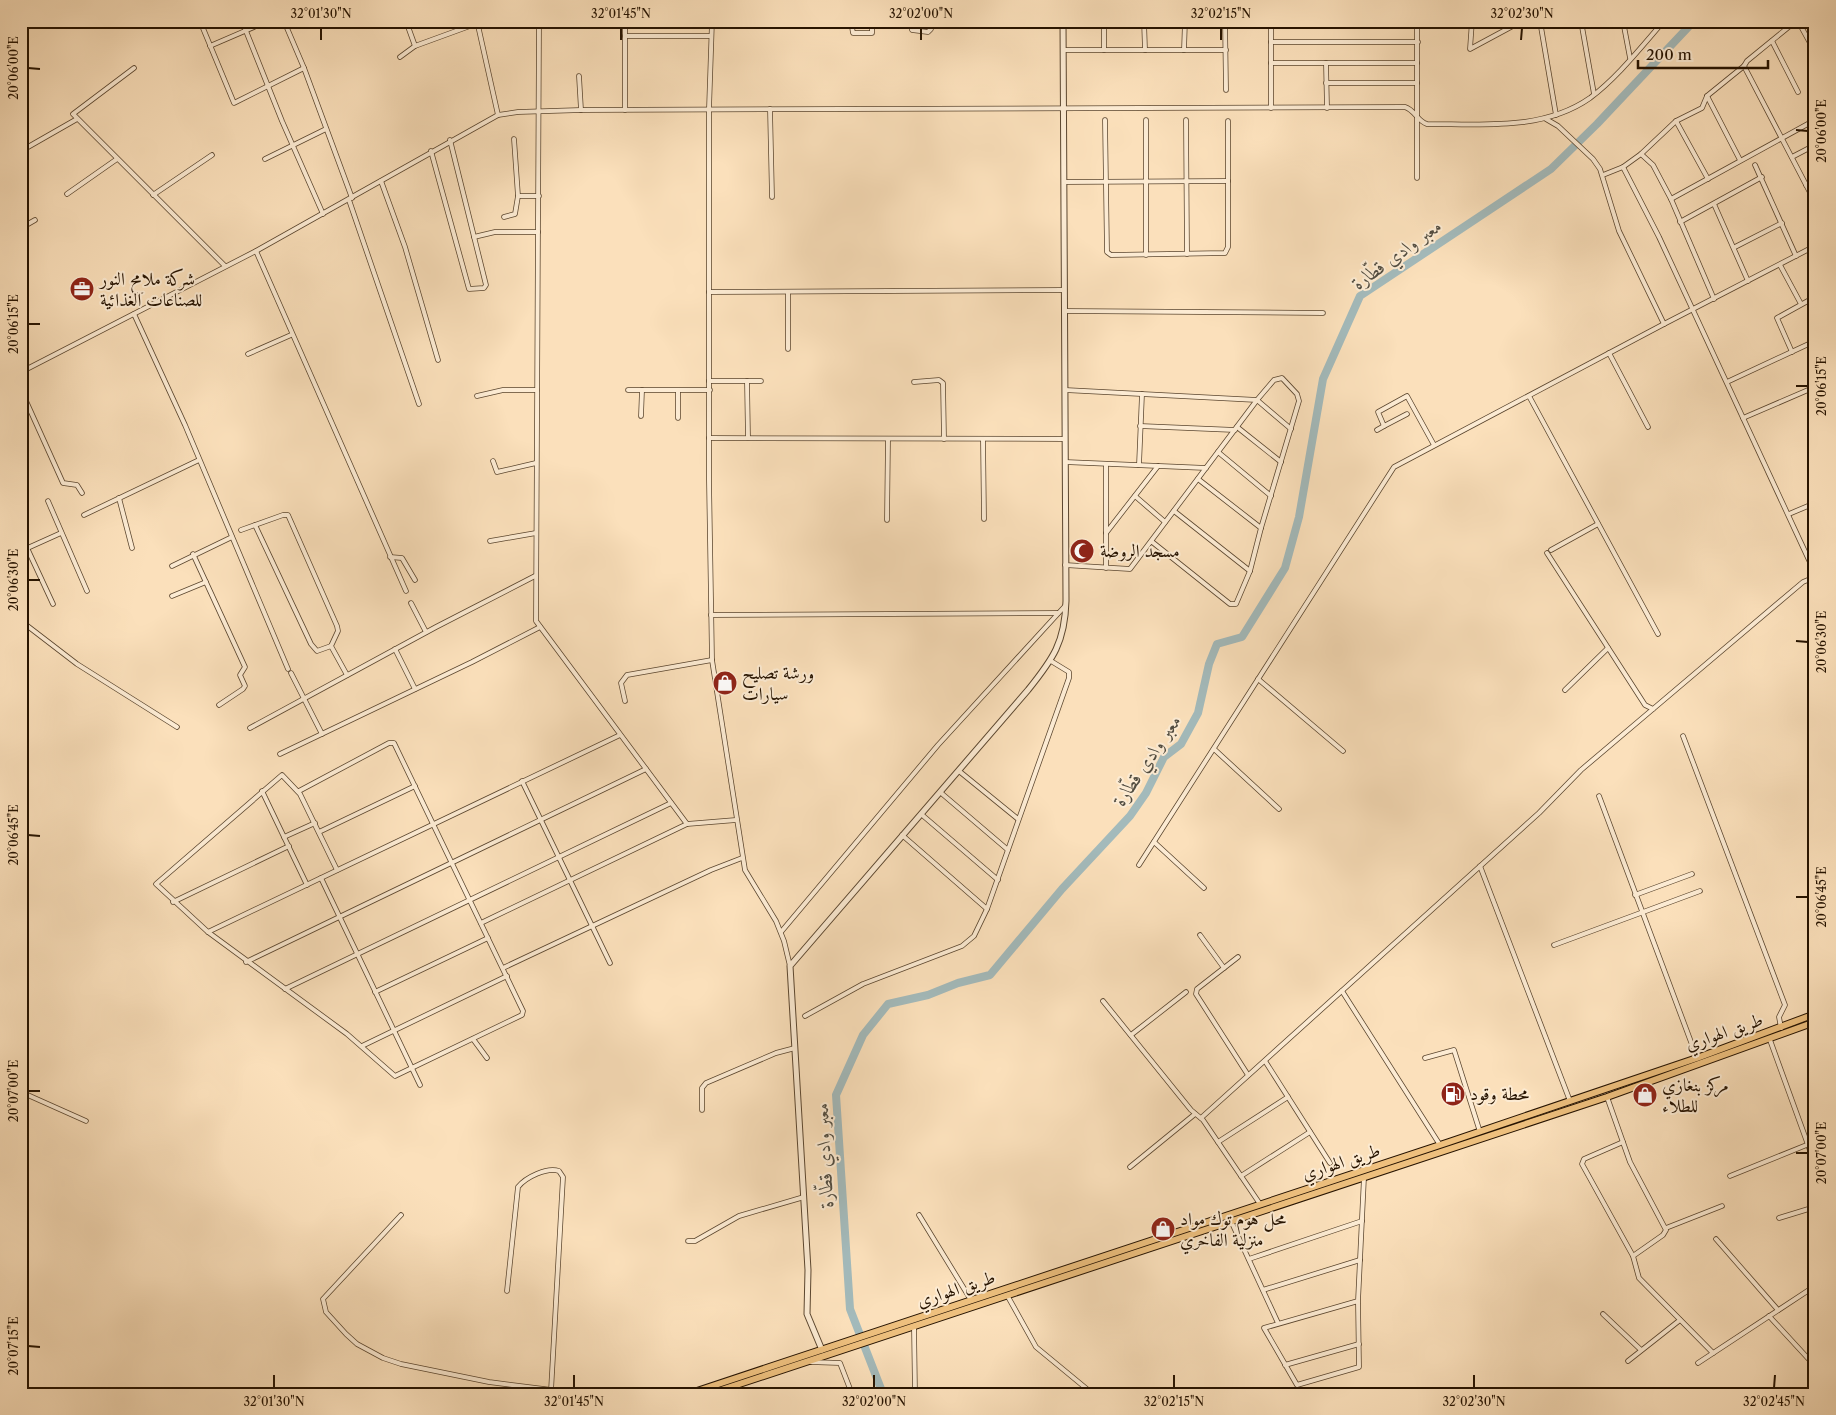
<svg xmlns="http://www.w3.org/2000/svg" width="1836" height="1415" viewBox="0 0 1836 1415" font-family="'Libre Caslon Text',Amiri,serif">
  <rect width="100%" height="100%" fill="#fbe0bb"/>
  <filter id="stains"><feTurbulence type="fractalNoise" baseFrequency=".004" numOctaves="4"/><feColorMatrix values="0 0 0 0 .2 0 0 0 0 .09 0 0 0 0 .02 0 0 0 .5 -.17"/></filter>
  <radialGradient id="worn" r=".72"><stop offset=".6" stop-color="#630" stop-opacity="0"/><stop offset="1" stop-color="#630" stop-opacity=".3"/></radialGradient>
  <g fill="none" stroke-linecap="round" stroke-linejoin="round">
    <path stroke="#a3babb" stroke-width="8" d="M883 1394 850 1309 836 1095 863 1035 888 1004 928 995 958 983 990 975 1062 889 1130 816 1146 793 1164 757 1181 744 1198 713 1209 664 1217 644 1242 637 1285 568 1299 517 1323 379 1360 296 1551 169 1597 124 1694 21"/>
    <defs>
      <g id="minor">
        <path d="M200 21 234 103 304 68"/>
        <path d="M242 21 282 121 323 214"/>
        <path d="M284 21 304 68 352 198"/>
        <path d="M406 21 415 46 478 23"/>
        <path d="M477 21 498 115"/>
        <path d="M539 21 536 621 687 824 736 820"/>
        <path d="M712 21 709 109V480L712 660 745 870 776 921 784 941 790 966"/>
        <path d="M851 21 853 33H872V21"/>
        <path d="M910 21 912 30 928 32 931 29V21"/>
        <path d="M1104 21V50H1226"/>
        <path d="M1144 21 1145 50"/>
        <path d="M1225 21 1226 90"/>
        <path d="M1472 21 1470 49 1522 21"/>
        <path d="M1540 21 1556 115"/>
        <path d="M1581 21 1594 94"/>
        <path d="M1623 21 1630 58"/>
        <path d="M1796 21 1747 61 1744 66 1815 202"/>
        <path d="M1798 21 1815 52"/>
        <path d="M1225 25 1271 26"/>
        <path d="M625 36H711"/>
        <path d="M1772 41 1798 92"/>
        <path d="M1271 42H1418"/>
        <path d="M210 46 268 21"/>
        <path d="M1063 50H1104"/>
        <path d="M1184 50 1185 21"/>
        <path d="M400 57 415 46"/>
        <path d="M1271 63H1417"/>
        <path d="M1326 63 1327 108"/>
        <path d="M134 68 73 114 225 266"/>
        <path d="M579 76 581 110"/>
        <path d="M1326 83H1417"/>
        <path d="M1707 96 1740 160"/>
        <path d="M1271 108V21"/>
        <path d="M770 109 772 197"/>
        <path d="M625 110V21"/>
        <path d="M1546 119 1558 126 1593 159 1600 169 1619 231 1664 324 1815 246"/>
        <path d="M1105 120 1107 252 1111 255 1225 253 1228 247V121"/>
        <path d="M1146 120V255"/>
        <path d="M1186 120 1187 254"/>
        <path d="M1676 121 1708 179"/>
        <path d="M514 139 518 196H539"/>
        <path d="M21 151 77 119"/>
        <path d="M431 151 469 289 484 288 486 285 450 140"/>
        <path d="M1641 154 1653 165 1671 199 1714 299"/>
        <path d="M1792 157 1815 145"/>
        <path d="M265 159 326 129"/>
        <path d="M1755 165 1796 256"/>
        <path d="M1623 167 1659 237 1815 573"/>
        <path d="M1603 175 1623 167 1641 154 1676 121 1702 108 1707 96 1744 66"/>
        <path d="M1417 178V21"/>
        <path d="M381 181 405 247 438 360"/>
        <path d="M1064 182 1228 181"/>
        <path d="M1806 185 1815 180"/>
        <path d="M67 194 117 159"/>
        <path d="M153 195 212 155"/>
        <path d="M1671 199 1815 120"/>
        <path d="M349 200 419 404"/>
        <path d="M1714 204 1748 281"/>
        <path d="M504 217 515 214 518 196"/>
        <path d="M1680 222 1762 177"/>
        <path d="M21 228 35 220"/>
        <path d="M474 237 495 232H538"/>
        <path d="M1735 247 1782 223"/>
        <path d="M256 251 406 591"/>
        <path d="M1780 265 1801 304"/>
        <path d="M709 292 1064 290"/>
        <path d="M788 292V349"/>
        <path d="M1064 311 1323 313"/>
        <path d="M134 314 185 425 288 669"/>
        <path d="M1792 352 1777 318 1815 297"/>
        <path d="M1609 353 1648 427"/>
        <path d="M248 354 291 335"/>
        <path d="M21 358 26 369"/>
        <path d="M21 372 256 251 498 115 518 112 581 110 1405 107C1415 110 1417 121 1427 124 1481 124 1543 131 1590 98 1618 77 1641 47 1664 21"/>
        <path d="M709 381H747L748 438"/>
        <path d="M747 381H761"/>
        <path d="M914 382 939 380 943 383 944 439"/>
        <path d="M1727 382 1815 341"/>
        <path d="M21 390 63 483 77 485 82 493"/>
        <path d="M628 390H710"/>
        <path d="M1065 390 1257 400 1291 429"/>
        <path d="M678 391V418"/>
        <path d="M477 396 503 390H537"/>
        <path d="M1529 396 1658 634"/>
        <path d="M1407 414 1384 426 1378 412 1407 396 1434 445"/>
        <path d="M641 416 642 390"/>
        <path d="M1743 418 1815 387"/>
        <path d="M1140 426 1235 430"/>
        <path d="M1237 427 1281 462"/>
        <path d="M1377 430 1384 426"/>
        <path d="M709 438 1065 439"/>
        <path d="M983 439 984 519"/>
        <path d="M1218 452 1271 496"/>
        <path d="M493 461 497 472 536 463"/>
        <path d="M1065 462 1206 468"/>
        <path d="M1106 464V568"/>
        <path d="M1139 465 1142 394"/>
        <path d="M1198 479 1261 528"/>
        <path d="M1135 496 1165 522"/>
        <path d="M119 498 132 548"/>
        <path d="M48 501 87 591"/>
        <path d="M1174 511 1250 571"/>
        <path d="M1789 514 1815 503"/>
        <path d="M84 515 199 460"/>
        <path d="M887 520 888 439"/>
        <path d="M255 525 311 644 317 651 331 646"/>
        <path d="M241 530 283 515H288L337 626 338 631 331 646 347 675"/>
        <path d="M1106 533 1158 466"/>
        <path d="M21 535 53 604"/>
        <path d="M490 541 536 533"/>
        <path d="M1551 550 1598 524"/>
        <path d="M21 551 61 533"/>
        <path d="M1547 553 1645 705 1653 709 1803 582 1815 577"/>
        <path d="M193 554 245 667 240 675 245 686 243 689 219 705"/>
        <path d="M390 557 402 558 415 580"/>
        <path d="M1065 565 1130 569 1257 400 1274 380 1282 378 1297 394 1299 401 1261 528 1250 571 1236 604H1230L1151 541"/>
        <path d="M172 566 232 537"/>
        <path d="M172 596 206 582"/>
        <path d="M411 603 426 632"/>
        <path d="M711 615 1058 613"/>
        <path d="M21 621 77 664 177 727"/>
        <path d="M395 649 415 689"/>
        <path d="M291 673 322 734"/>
        <path d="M1258 679 1343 751"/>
        <path d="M1565 690 1608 648"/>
        <path d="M625 701 621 683 627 675 712 660"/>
        <path d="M250 728 436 627 535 576"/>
        <path d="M1683 736 1785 1005 1779 1017 1781 1028"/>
        <path d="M1214 749 1279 809"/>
        <path d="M280 754 472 662 540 627"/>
        <path d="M959 771 1018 819"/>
        <path d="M522 781 610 963"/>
        <path d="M262 791 307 885"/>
        <path d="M299 791 389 743H394L523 1011 522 1015 395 1076 347 1034 208 932 156 884 282 775 300 794 337 870"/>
        <path d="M940 792 1008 850"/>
        <path d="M1599 796 1697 1058"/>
        <path d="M921 814 998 880"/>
        <path d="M319 832 415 786"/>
        <path d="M902 835 987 909"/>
        <path d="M284 837 315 823"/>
        <path d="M1154 842 1204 888"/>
        <path d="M1139 865 1394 467 1664 324"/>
        <path d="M1480 866 1570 1101"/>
        <path d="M321 878 420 1085"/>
        <path d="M1635 895 1692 874"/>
        <path d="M173 902 289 846"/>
        <path d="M481 923 687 824"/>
        <path d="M208 932 620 735"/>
        <path d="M781 932 938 745 1065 606"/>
        <path d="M1200 935 1224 968"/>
        <path d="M1554 945 1700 891"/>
        <path d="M1238 957 1197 989 1196 994 1248 1075"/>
        <path d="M246 962 646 769"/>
        <path d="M503 968 711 870 742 858"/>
        <path d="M285 989 671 803"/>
        <path d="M1342 991 1440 1145"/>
        <path d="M375 992 488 938"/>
        <path d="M1103 1001 1191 1110 1203 1120 1260 1204"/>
        <path d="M805 1016 863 984 962 946 974 936 987 909 1069 678V672L1051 661"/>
        <path d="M1131 1035 1186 992"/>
        <path d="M473 1039 487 1058"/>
        <path d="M1770 1040 1815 1164"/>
        <path d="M362 1046 507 976"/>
        <path d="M1425 1058 1454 1050 1480 1132"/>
        <path d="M1265 1061 1330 1163"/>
        <path d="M21 1092 86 1121"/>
        <path d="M1607 1097 1630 1162 1666 1230 1663 1235 1633 1256 1639 1278 1713 1353"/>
        <path d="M702 1110V1088L706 1083 776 1053 795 1048"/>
        <path d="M1201 1118 1539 813 1581 770 1653 709"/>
        <path d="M1218 1142 1288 1097"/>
        <path d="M1623 1142 1584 1159 1582 1164 1633 1256"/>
        <path d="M1130 1167 1195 1114"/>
        <path d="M1241 1176 1310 1132"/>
        <path d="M1730 1176 1809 1144"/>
        <path d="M401 1215 323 1299 326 1312 346 1334 357 1344 383 1358 401 1364 489 1382 584 1394"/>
        <path d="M919 1215 971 1300"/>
        <path d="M1779 1218 1815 1207"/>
        <path d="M1231 1221 1278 1323"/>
        <path d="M1666 1228 1722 1206"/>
        <path d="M1716 1239 1778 1310"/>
        <path d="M688 1241H695L739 1216 804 1197"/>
        <path d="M1249 1259 1362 1221"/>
        <path d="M1263 1290 1360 1260"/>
        <path d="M507 1291 518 1187C526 1177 547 1167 559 1171L563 1177 551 1391"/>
        <path d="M1007 1295 1036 1347 1093 1394"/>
        <path d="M1358 1301 1264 1328 1297 1385 1359 1367 1358 1301 1364 1177"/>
        <path d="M1603 1314 1641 1350"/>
        <path d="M1769 1316 1815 1366"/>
        <path d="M914 1326 915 1394"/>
        <path d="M1628 1361 1680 1320"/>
        <path d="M811 1362 840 1363 852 1394"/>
        <path d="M1698 1363 1815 1286"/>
        <path d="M1285 1365 1359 1344"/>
      </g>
      <path id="tertiary" d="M822 1350 807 1314 808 1270 790 966 1028 690C1053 659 1065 642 1066 601L1063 21"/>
      <g id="trunk">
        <path d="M688 1394 1449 1142 1697 1058 1815 1014"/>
        <path d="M709 1394 1607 1097 1815 1022"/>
      </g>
    </defs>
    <use href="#minor" stroke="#5b462f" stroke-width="5.5"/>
    <use href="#tertiary" stroke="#5b462f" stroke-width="7"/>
    <use href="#trunk" stroke="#261300" stroke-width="8"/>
    <use href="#minor" stroke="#fcebd3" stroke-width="4"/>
    <use href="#tertiary" stroke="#fcebd3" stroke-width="5"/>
    <use href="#trunk" stroke="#eec07e" stroke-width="6"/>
  </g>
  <path fill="none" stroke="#261300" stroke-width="2" d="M321 40V28M621 40V28M921 40V28M1221 40V28M1521 40 1522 28M28 68 40 69M1796 130 1808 131M28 324H40M1796 386H1808M28 580H40M1796 641 1808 642M28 835 40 836M1796 897H1808M28 1091H40M1796 1153H1808M28 1346 40 1347M274 1388V1375M574 1388V1375M874 1388V1375M1174 1388V1375M1474 1388V1375M1774 1388 1775 1375"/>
  <defs>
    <symbol id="office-disc" viewBox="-11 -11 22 22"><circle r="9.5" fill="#8f2418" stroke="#fcebd3"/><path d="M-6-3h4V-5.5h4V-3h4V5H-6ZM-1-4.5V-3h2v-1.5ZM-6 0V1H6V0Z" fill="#fff"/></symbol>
    <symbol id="mosque-disc" viewBox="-11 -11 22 22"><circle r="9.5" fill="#8f2418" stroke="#fcebd3"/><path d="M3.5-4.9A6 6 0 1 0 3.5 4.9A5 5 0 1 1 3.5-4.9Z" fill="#fff"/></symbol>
    <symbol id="shop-disc" viewBox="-11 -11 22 22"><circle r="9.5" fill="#8f2418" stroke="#fcebd3"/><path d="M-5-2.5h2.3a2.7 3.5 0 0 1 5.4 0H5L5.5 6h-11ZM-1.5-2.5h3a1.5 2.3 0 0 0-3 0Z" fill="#fff"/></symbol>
    <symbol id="fuel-disc" viewBox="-11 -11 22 22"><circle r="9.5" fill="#8f2418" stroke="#fcebd3"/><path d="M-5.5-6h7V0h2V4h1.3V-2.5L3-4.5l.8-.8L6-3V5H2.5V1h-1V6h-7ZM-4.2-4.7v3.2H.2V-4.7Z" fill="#fff"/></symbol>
  </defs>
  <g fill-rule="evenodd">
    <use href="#office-disc" x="68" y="275" width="28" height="28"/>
    <use href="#mosque-disc" x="1068" y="537" width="28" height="28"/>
    <use href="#shop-disc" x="711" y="669" width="28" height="28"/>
    <use href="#fuel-disc" x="1439" y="1080" width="28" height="28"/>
    <use href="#shop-disc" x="1631" y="1081" width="28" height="28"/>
    <use href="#shop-disc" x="1149" y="1215" width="28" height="28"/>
  </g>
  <g text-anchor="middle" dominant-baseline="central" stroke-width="4" stroke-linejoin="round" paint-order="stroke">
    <g font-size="18" fill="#261300" stroke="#fcebd3" text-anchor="start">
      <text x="100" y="279">شركة ملامح النور<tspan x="100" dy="21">للصناعات الغذائية</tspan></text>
      <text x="1100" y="551">مسجد الروضة</text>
      <text x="742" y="673">ورشة تصليح<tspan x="742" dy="21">سيارات</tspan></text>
      <text x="1662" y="1085">مركز بنغازي<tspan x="1662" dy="21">للطلاء</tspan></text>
      <text x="1470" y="1094">محطة وقود</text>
      <text x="1180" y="1219">محل هوم توك مواد<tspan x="1180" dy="21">منزلية الفاخري</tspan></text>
    </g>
    <g font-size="18" fill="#261300" stroke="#fcebd3">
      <text transform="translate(1724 1032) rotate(-19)">طريق الهواري</text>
      <text transform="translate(1341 1162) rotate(-18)">طريق الهواري</text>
      <text transform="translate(956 1289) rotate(-18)">طريق الهواري</text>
    </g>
    <g font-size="19" font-style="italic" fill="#524d41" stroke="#fcebd3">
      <text transform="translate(1397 254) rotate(-36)">معبر وادي قطّارة</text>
      <text transform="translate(1147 760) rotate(-56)">معبر وادي قطّارة</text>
      <text transform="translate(824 1155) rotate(-93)">معبر وادي قطّارة</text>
    </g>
  </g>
  <rect width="1836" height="1415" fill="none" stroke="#fbe0bb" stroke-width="55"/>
  <path d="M1638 60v8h130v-8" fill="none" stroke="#261300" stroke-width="2.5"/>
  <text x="1646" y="60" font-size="15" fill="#261300" stroke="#fcebd3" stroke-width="4" paint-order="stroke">200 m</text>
  <rect x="28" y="28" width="1780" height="1360" fill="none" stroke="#261300" stroke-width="2"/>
  <g font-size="12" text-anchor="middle" fill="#261300">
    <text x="321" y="18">32°01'30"N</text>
    <text x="621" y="18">32°01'45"N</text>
    <text x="921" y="18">32°02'00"N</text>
    <text x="1221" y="18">32°02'15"N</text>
    <text x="1522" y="18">32°02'30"N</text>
    <text transform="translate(14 68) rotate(-90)" y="4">20°06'00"E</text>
    <text transform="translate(1822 131) rotate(-90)" y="4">20°06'00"E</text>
    <text transform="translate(14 324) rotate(-90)" y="4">20°06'15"E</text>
    <text transform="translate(1822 386) rotate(-90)" y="4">20°06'15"E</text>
    <text transform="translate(14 580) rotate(-90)" y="4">20°06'30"E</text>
    <text transform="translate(1822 642) rotate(-90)" y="4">20°06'30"E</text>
    <text transform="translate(14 835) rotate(-90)" y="4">20°06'45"E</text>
    <text transform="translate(1822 897) rotate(-90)" y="4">20°06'45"E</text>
    <text transform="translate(14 1091) rotate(-90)" y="4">20°07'00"E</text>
    <text transform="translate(1822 1153) rotate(-90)" y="4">20°07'00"E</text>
    <text transform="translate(14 1346) rotate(-90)" y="4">20°07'15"E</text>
    <text x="274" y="1406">32°01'30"N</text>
    <text x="574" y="1406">32°01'45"N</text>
    <text x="874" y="1406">32°02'00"N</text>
    <text x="1174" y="1406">32°02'15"N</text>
    <text x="1474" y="1406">32°02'30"N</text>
    <text x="1774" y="1406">32°02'45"N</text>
  </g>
  <rect width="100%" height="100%" filter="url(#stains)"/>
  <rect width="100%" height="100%" fill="url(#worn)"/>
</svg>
